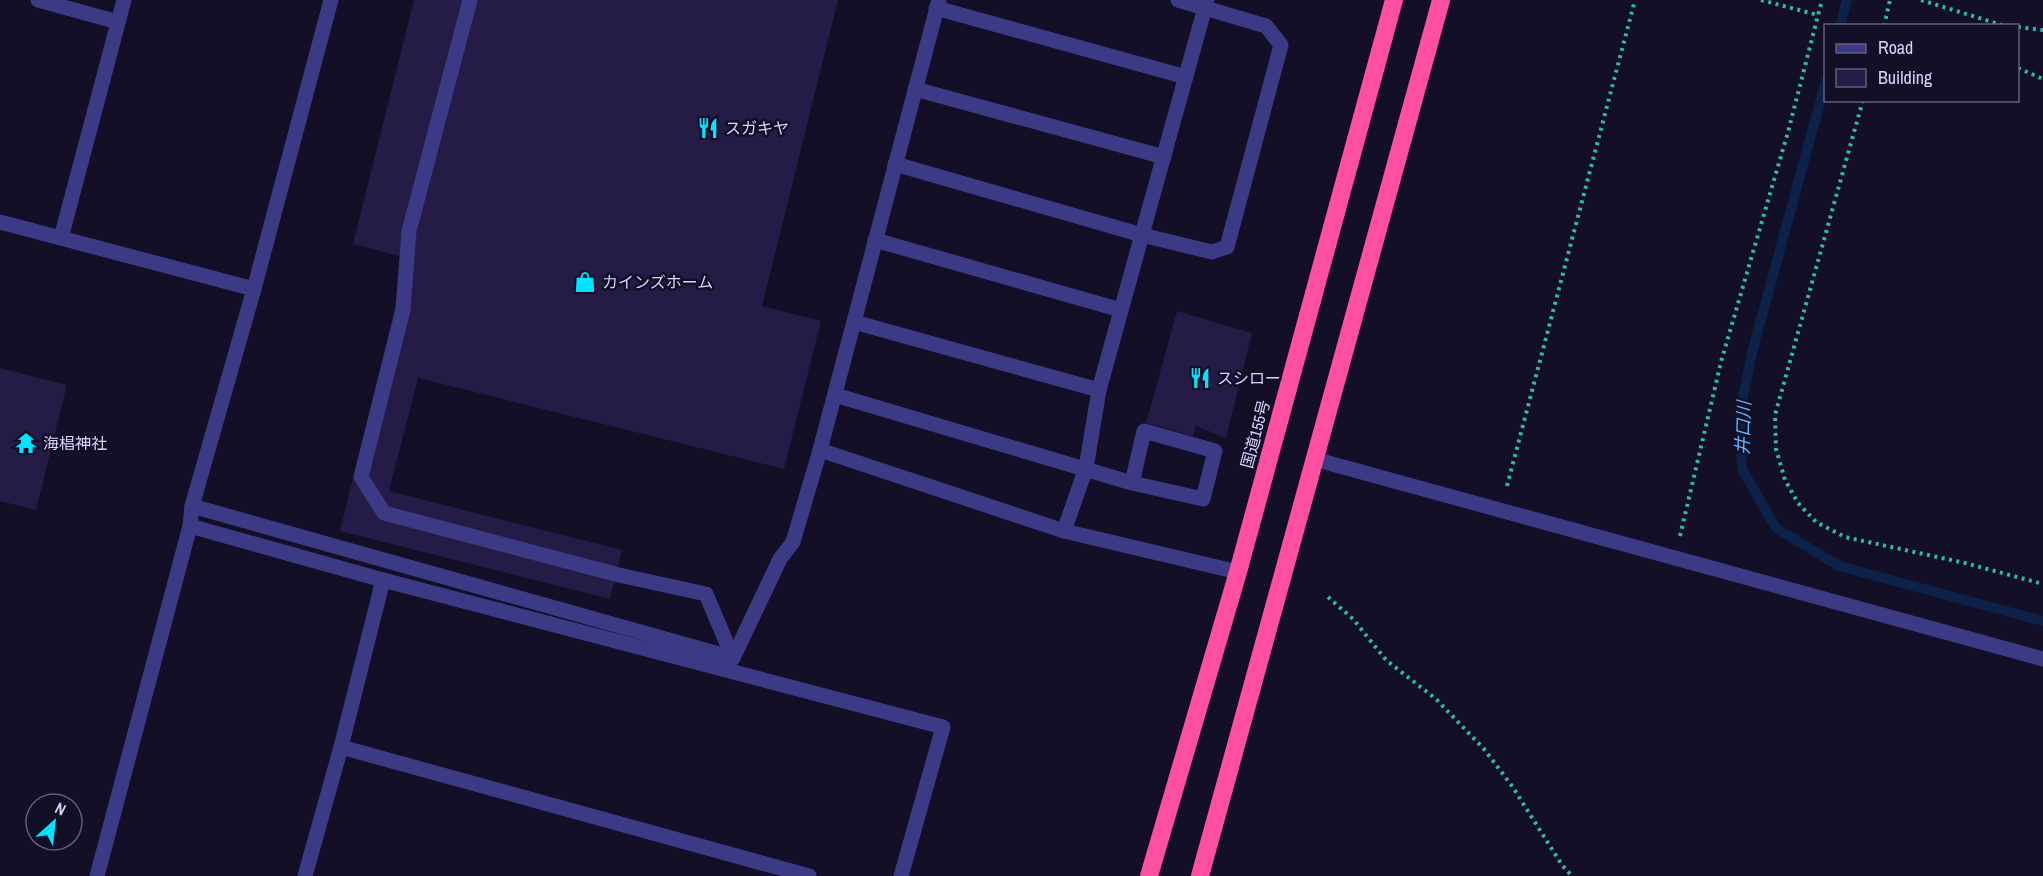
<svg xmlns="http://www.w3.org/2000/svg" width="2043" height="876" viewBox="0 0 2043 876" font-family="'Archivo Narrow','Noto Sans JP',sans-serif">
  <rect width="100%" height="100%" fill="#130f26"/>
  <g fill="none" stroke-linecap="round" stroke-linejoin="round">
    <g stroke="#0c2248" stroke-width="10">
      <path d="M1840 26 1847 0"/>
      <path d="M1826 80 1753 349 1740 410 1742 469 1776 528 1839 566 2043 621"/>
    </g>
  </g>
  <g fill="#241b47">
    <path d="M414 0H838L762 306 821 321 784 469 418 378 389 491 622 550 610 599 340 531 407 258 353 244Z"/>
    <path d="M1177 311 1252 333 1226 438 1196 426 1193 436 1146 423Z"/>
    <path d="M0 368 67 385 36 510 0 501Z"/>
  </g>
  <g fill="none" stroke-linecap="round" stroke-linejoin="round">
    <g stroke="#2fb8b0" stroke-width="4" stroke-dasharray="3 4.5" stroke-linecap="butt">
      <path d="M1761 0 1818 15"/>
      <path d="M1921 0 2005 26"/>
      <path d="M1884 26 1890 0"/>
      <path d="M2018 27 2043 30"/>
      <path d="M2018 68 2043 79"/>
      <path d="M1863 100 1775 415 1776 449 1785 480 1798 503 1816 522 1845 537 1965 563 2043 584"/>
      <path d="M1507 486 1635 0"/>
      <path d="M1680 536 1721 362 1788 132 1822 0"/>
      <path d="M1328 597 1353 619 1386 660 1436 699 1484 749 1512 786 1562 865 1572 876"/>
    </g>
    <g stroke="#3d3a85" stroke-width="15">
      <path d="M38 0 118 22"/>
      <path d="M470 0 409 231 403 310 361 477 384 513 619 575 706 594 733 658"/>
      <path d="M936 8 1186 77"/>
      <path d="M915 89 1164 157"/>
      <path d="M895 164 1142 235 1212 252 1227 247 1281 45 1266 26 1178 0"/>
      <path d="M0 222 254 289"/>
      <path d="M61 238 124 0"/>
      <path d="M875 240 1121 310"/>
      <path d="M854 322 1099 390"/>
      <path d="M835 395 1132 483 1203 499 1215 451 1144 431 1132 483"/>
      <path d="M820 450 1064 531 1238 572"/>
      <path d="M1314 459 2043 659"/>
      <path d="M192 506 733 658 780 559 793 542 820 450 939 0"/>
      <path d="M190 526 383 580 943 727 901 876"/>
      <path d="M1064 531 1086 468 1099 390 1207 0"/>
      <path d="M341 747 809 876"/>
      <path d="M97 876 190 526 192 506 254 289 331 0"/>
      <path d="M305 876 341 747 383 580"/>
    </g>
    <g stroke="#ff4fa3" stroke-width="18">
      <path d="M1149 876 1238 572 1394 0"/>
      <path d="M1200 876 1441 0"/>
    </g>
  </g>
  <defs>
    <symbol id="restaurant-bare" viewBox="-9 -9 18 18"><path d="M-5-6h1v4h1v-4h1v4h1v-4h1v5L-1.5 .5V6h-2V.5L-5-1ZM5-6V6H3V1.5H1.5Q1.5-4 5-6Z" fill="#00e5ff" stroke="#130f26" stroke-width="2.5" paint-order="stroke"/></symbol>
    <symbol id="shop-bare" viewBox="-9 -9 18 18"><path d="M-5-2.5h2.3a2.7 3.5 0 0 1 5.4 0H5L5.5 6h-11ZM-1.5-2.5h3a1.5 2.3 0 0 0-3 0Z" fill="#00e5ff" stroke="#130f26" stroke-width="2.5" paint-order="stroke"/></symbol>
    <symbol id="temple-bare" viewBox="-9 -9 18 18"><path d="M0-6L5-2H3V0L6.5 2.5H4V6H1.5V3h-3V6H-4V2.5H-6.5L-3 0V-2H-5Z" fill="#00e5ff" stroke="#130f26" stroke-width="2.5" paint-order="stroke"/></symbol>
  </defs>
  <g fill-rule="evenodd">
    <use href="#restaurant-bare" x="693" y="113" width="30" height="30"/>
    <use href="#shop-bare" x="570" y="267" width="30" height="30"/>
    <use href="#restaurant-bare" x="1185" y="363" width="30" height="30"/>
    <use href="#temple-bare" x="11" y="428" width="30" height="30"/>
  </g>
  <g text-anchor="middle" dominant-baseline="central" stroke-width="5" stroke-linejoin="round" paint-order="stroke">
    <g font-size="16" fill="#d9d4ff" stroke="#130f26" text-anchor="start">
      <text x="725" y="128">スガキヤ</text>
      <text x="602" y="282">カインズホーム</text>
      <text x="1217" y="378">スシロー</text>
      <text x="43" y="443">海椙神社</text>
    </g>
    <g font-size="16" fill="#d9d4ff" stroke="#130f26">
      <text transform="translate(1255 434) rotate(-75)">国道155号</text>
    </g>
    <g font-size="18" font-style="italic" fill="#62b6ff" stroke="#130f26">
      <text transform="translate(1743 428) rotate(-88)">井口川</text>
    </g>
  </g>
  <rect x="1824" y="24" width="195" height="78" fill="#130f26" stroke="#625e7d" stroke-width="1.5"/>
  <rect x="1836" y="44" width="30" height="9" fill="#3d3a85" stroke="#625e7d" stroke-width="1.5"/>
  <text x="1878" y="54" font-size="18" fill="#d9d4ff">Road</text>
  <rect x="1836" y="69" width="30" height="18" fill="#241b47" stroke="#625e7d" stroke-width="1.5"/>
  <text x="1878" y="84" font-size="18" fill="#d9d4ff">Building</text>
  <g transform="translate(54 822) rotate(27)"><circle r="28" fill="#130f26" stroke="#625e7d" stroke-width="1.5"/>
  <path d="M0-4.5L10 22L0 15L-10 22Z" fill="#00e5ff"/>
  <text y="-9" font-size="16" font-weight="bold" text-anchor="middle" fill="#d9d4ff">N</text>
  </g>
</svg>
